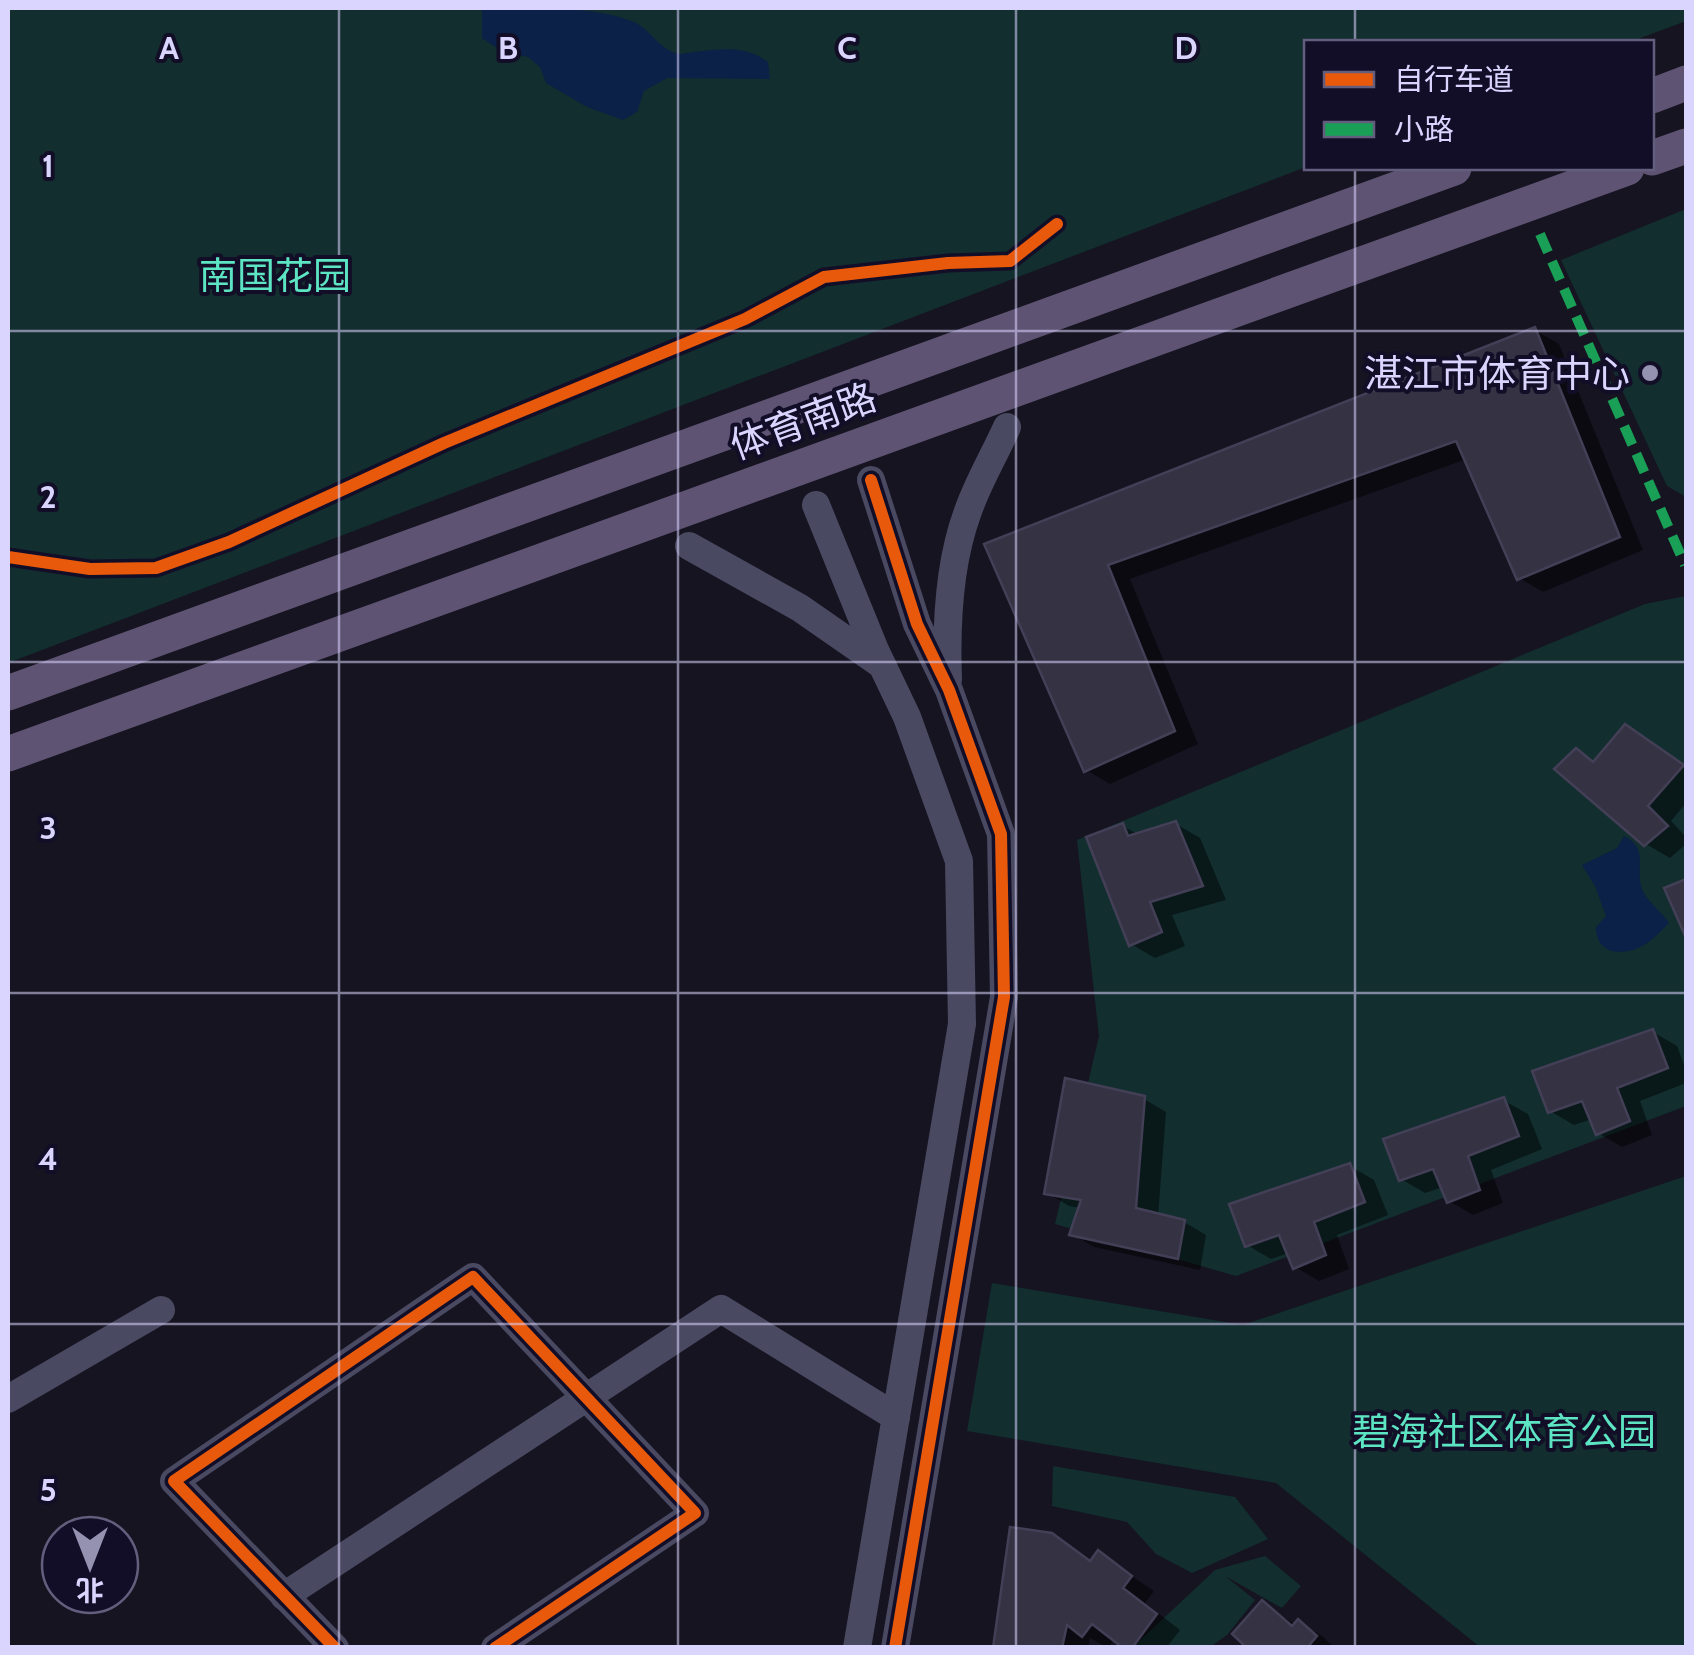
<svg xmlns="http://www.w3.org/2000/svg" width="1694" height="1655" viewBox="0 0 1694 1655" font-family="Cabin,'Noto Sans SC',sans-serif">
  <rect width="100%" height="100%" fill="#161421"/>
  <g fill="#122e2f">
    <path d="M8 8H1686V21L1630 42H1306V167L8 663Z"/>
    <path d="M1686 209V497L1667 486 1561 260Z"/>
    <path d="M1686 596V1106L1236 1276 1055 1224 1099 1036 1077 840 1645 604Z"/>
    <path d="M1686 1176V1647H1480L1276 1483 967 1431 992 1283 1243 1325Z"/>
    <path d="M1053 1466 1235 1497 1268 1539 1192 1573 1156 1554 1127 1522 1052 1506Z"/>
    <path d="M1265 1556 1301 1586 1282 1608 1225 1576 1255 1600 1227 1635 1210 1647H1133L1215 1570Z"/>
  </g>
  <g fill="#0b2147">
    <path d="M482 8C523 7 599 5 636 23 652 31 660 51 680 54 683 54 691 52 694 52 723 49 744 45 768 62L770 79 667 78 644 91 637 112 623 120 587 107 546 83 540 67 528 57 503 52 482 38Z"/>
    <path d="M1624 836C1652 850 1632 871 1644 893 1649 903 1662 912 1669 923 1661 931 1653 940 1644 945 1623 957 1596 955 1596 927L1606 916 1595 886 1582 865 1617 848Z"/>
  </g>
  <g fill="#0007">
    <path d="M1535 330 1559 344 1643 550 1543 592 1519 578 1467 459 1130 579 1198 744 1110 784 1086 770 988 545Z"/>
    <path d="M1626 727 1686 767V803L1671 821 1686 837V844L1670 858 1646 844 1576 751 1596 763Z"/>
    <path d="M1176 824 1200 838 1226 900 1172 915 1185 946 1155 958 1131 944 1123 826 1139 835Z"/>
    <path d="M1653 1032 1677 1046 1686 1070V1083L1640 1101 1652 1135 1622 1147 1598 1133 1592 1119 1574 1125 1550 1111Z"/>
    <path d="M1144 1099 1166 1112 1158 1216 1184 1222 1206 1235 1200 1270 1094 1247 1072 1234 1081 1208 1069 1206 1047 1193Z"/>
    <path d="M1503 1100 1528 1114 1542 1149 1491 1170 1503 1203 1473 1215 1449 1201 1443 1187 1425 1193 1401 1179Z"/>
    <path d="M1350 1166 1374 1180 1388 1215 1337 1235 1349 1269 1319 1281 1295 1267 1289 1253 1271 1259 1247 1245Z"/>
    <path d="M1052 1535 1092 1562 1099 1554 1154 1591 1145 1603 1180 1630 1166 1648H1127L1115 1638 1108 1648 1090 1638 1088 1648H996Z"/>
    <path d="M1262 1603 1296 1625 1298 1622 1322 1636 1335 1648H1251Z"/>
  </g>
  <g fill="#353244" stroke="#433f56" stroke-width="2.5">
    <path d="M1535 327 1620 537 1517 580 1456 441 1108 565 1175 731 1084 772 984 544Z"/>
    <path d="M1625 724 1684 765 1648 806 1668 826 1644 846 1554 769 1576 748 1593 762Z"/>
    <path d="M1176 821 1203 886 1150 902 1162 932 1129 946 1086 837 1123 823 1128 836Z"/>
    <path d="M1686 879V938L1664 888Z"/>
    <path d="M1653 1029 1668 1068 1617 1088 1630 1121 1596 1135 1582 1101 1548 1113 1532 1071Z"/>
    <path d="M1065 1078 1145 1096 1136 1208 1185 1220 1178 1259 1069 1235 1081 1200 1044 1194Z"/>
    <path d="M1504 1097 1519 1136 1468 1156 1480 1190 1447 1203 1433 1169 1399 1181 1383 1139Z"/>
    <path d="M1350 1163 1365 1202 1314 1222 1326 1255 1293 1269 1279 1235 1245 1247 1229 1204Z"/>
    <path d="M1010 1527 1052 1533 1090 1561 1098 1550 1132 1576 1123 1588 1157 1614 1132 1648H1123L1092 1624 1082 1637 1067 1625 1062 1648H993Z"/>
    <path d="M1262 1600 1292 1626 1298 1619 1317 1636 1307 1648H1247L1232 1634Z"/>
  </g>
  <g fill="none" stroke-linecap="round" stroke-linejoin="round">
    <g stroke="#4a4962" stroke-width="28">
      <path d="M871 480 917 624 949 690 1001 834 1004 997 895 1648"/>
      <path d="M816 505 875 650 907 717 959 861 962 1024 857 1648"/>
      <path d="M689 546 800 608 882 665"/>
      <path d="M948 679C946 626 949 564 967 514 977 484 994 456 1007 427"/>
      <path d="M8 1399 161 1310"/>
      <path d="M284 1596 721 1309 896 1417"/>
      <path d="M335 1648 174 1481 473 1277 695 1513 495 1648"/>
    </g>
    <g stroke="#5e5373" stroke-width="35">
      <path d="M1652 96 1686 83"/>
      <path d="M1652 158 1686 146"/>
      <path d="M8 693 1454 168"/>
      <path d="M8 754 1627 168"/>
    </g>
    <path stroke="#1a9f57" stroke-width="10" stroke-dasharray="20 10" stroke-linecap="butt" d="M1540 234 1685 565"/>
    <defs>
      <g id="cycleway">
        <path d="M871 480 917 624 949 690 1001 834 1004 997 895 1648"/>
        <path d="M8 557 90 569 156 568 229 542 444 443 745 319 824 277 948 263 1010 261 1057 224"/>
        <path d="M335 1648 174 1481 473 1277 695 1513 495 1648"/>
      </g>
    </defs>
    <use href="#cycleway" stroke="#130e27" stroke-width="19"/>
    <use href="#cycleway" stroke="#e8590c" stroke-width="12"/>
  </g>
  <path fill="none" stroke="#dad5ff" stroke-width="2.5" stroke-opacity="0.55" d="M339 8V1648M678 8V1648M1016 8V1648M1355 8V42M1355 168V1648M8 331H1686M8 662H1686M8 993H1686M8 1324H1686"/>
  <circle fill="#9591b1" stroke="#130e27" stroke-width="4" cx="1650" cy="373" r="10"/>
  <g text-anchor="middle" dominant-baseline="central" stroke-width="8" stroke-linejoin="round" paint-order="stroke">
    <g font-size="38" fill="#5ce4c3" stroke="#130e27">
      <text x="275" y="275">南国花园</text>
      <text x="1504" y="1431">碧海社区体育公园</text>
    </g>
    <g font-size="38" fill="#dad5ff" stroke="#130e27" text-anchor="end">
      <text x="1630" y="373">湛江市体育中心</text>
    </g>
    <g font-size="38" fill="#dad5ff" stroke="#130e27">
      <text transform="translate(803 421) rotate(-20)">体育南路</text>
    </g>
  </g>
  <g font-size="32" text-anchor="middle" font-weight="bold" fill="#dad5ff" stroke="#130e27" stroke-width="8" stroke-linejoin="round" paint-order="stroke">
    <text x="169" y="59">A</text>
    <text x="508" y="59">B</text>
    <text x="847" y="59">C</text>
    <text x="1186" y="59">D</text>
    <text x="48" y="177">1</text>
    <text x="48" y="508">2</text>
    <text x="48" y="839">3</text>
    <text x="48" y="1170">4</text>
    <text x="48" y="1501">5</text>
  </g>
  <rect width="1694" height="1655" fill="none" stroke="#dad5ff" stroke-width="20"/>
  <rect x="1304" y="40" width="350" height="130" fill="#130e27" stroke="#635e7d" stroke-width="2.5"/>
  <rect x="1324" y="72" width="50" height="15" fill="#e8590c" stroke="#635e7d" stroke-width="2.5"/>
  <text x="1394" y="90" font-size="30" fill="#dad5ff">自行车道</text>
  <rect x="1324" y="122" width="50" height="15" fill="#1a9f57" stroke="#635e7d" stroke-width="2.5"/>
  <text x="1394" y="140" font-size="30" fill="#dad5ff">小路</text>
  <g transform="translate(90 1565) rotate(180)"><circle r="48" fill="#130e27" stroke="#635e7d" stroke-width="2.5"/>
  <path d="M0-8L18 38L0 25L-18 38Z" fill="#9591b1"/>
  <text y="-15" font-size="28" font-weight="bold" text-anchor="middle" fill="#dad5ff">北</text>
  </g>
</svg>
